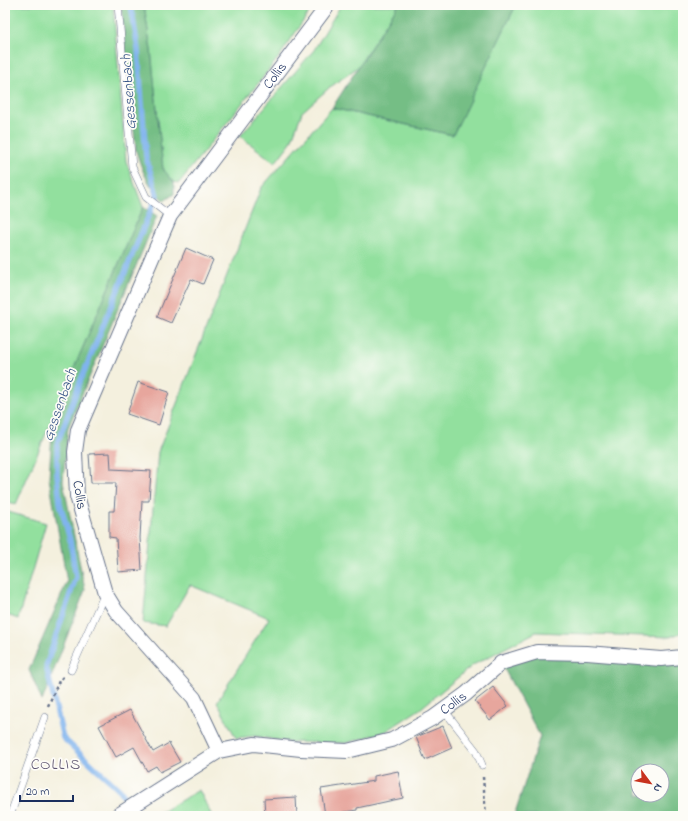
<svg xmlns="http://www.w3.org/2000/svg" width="688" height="821" viewBox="0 0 688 821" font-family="'Indie Flower',sans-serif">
  <rect width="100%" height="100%" fill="#fdfcf7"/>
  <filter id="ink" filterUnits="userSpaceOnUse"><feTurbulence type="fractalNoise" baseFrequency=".025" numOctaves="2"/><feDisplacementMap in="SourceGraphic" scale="8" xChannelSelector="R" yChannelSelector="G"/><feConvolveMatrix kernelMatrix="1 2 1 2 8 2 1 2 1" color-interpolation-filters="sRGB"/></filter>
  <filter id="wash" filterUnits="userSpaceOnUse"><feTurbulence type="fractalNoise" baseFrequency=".012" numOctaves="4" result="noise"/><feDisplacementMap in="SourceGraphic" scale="16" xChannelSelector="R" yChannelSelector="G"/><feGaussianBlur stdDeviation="0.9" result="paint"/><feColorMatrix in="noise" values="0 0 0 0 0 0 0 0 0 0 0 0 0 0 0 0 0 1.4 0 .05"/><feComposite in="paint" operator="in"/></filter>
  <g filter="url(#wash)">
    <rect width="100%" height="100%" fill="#f4f0de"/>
    <g fill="#92e09e" stroke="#56887e">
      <path d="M5 5H113L126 161 143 207 16 504 5 501Z"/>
      <path d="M144 5H314L279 57 179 183 174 182 163 170 151 50Z"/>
      <path d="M341 5H398L358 67 329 88 302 112 291 142 275 163 240 136 314 50Z"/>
      <path d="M516 5H683V632L670 637 536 632 473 665 420 709 385 732 346 743 287 742 255 736 236 738 217 702 269 618 190 585 166 626 143 623 158 452 261 188 332 108 452 135Z"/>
      <path d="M5 511 46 523 18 619 5 614Z"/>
      <path d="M199 790 212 816H154Z"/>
    </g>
    <g fill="#75be85" stroke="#487672" fill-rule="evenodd">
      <path d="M121 5H144L151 50 163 169 174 182V194L164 201C147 184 143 173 136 151Z"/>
      <path d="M398 5H516L453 135 332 108Z"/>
      <path d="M143 207 157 216 68 428 63 481 85 590 42 701 29 670 67 582 49 478 53 417Z"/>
      <path d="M544 652 683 657V816H514L540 736 501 663ZM638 771H662V795H638Z"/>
    </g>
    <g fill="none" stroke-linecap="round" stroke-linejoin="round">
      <path stroke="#80b4ee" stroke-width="5.5" d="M131 5 138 49 146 157 157 195 82 377 57 444V474L60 503 70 540 76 577 46 666 63 738 121 791 134 816"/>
    </g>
    <g id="blocks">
      <g fill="#e7a69d">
        <path d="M186 248 213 260 203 284 191 279 171 323 157 317Z"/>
        <path d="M138 382 169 392 159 425 127 414Z"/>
        <path d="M110 453 111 469 151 471 149 501H142L140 538 142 570 118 572 116 538 109 537V511H114L116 483H91L89 454Z"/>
        <path d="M493 687 508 706 490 720 475 701Z"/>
        <path d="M130 710 153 752 169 743 180 762 160 772 156 766 147 771 134 747 116 757 99 726Z"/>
        <path d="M443 726 452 748 425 760 416 737Z"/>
        <path d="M398 771 403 798 357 808V810L325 815 321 789 374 781V776Z"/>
        <path d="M296 797 297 816H265L264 799Z"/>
      </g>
    </g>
  </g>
  <g filter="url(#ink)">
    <use href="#blocks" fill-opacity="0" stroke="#67738b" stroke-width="1"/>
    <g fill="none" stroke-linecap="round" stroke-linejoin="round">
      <defs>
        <g id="service">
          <path d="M118 5 132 167 146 197 170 216"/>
          <path d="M71 670 105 593"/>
          <path d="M444 710 476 751 482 765"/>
          <path d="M10 816 45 717"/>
        </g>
        <g id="minor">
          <path id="s1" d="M219 751 194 698 116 611 105 593 77 496 75 452 78 430 170 216 328 5"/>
          <path id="s2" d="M117 816 219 751 254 744 301 749 347 751 392 740 433 718 466 694 501 663 537 652 587 653 661 659 683 657"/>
        </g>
      </defs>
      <use href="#service" stroke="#67738b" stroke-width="8"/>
      <use href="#minor" stroke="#67738b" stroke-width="16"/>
      <g stroke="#67738b" stroke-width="2.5" stroke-dasharray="3 3" stroke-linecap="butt">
        <path d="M48 706 59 681 63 677"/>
        <path d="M483 777 486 816"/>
      </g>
      <use href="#service" stroke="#fff" stroke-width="7"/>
      <use href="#minor" stroke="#fff" stroke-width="14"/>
    </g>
  </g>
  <g text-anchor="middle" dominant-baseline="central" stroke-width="3.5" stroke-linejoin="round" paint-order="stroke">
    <g font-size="14" fill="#1b2f5e" stroke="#fdfcf7">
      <text stroke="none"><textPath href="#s1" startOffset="772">Collis</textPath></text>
      <text transform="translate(79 495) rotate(81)">Collis</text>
      <text stroke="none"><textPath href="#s2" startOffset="368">Collis</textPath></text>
    </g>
    <g font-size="15" font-style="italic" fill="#395789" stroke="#fdfcf7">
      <text transform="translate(129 92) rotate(-94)">Gessenbach</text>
      <text transform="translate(60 405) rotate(-71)">Gessenbach</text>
    </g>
    <g font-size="16" letter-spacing="1" fill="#625974" stroke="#fdfcf7">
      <text x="56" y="765">COLLIS</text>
    </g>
  </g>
  <rect width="688" height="821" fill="none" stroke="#fdfcf7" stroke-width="20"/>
  <g transform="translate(650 783) rotate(122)"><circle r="19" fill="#fdfcf7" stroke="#a3aaba"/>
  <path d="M0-3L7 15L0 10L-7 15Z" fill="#c8321e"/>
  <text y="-6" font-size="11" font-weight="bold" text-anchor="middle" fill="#1b2f5e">N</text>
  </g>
  <path d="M20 795v6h53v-6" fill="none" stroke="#1b2f5e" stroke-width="2"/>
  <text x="26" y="795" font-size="12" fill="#1b2f5e" stroke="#fdfcf7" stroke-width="3" paint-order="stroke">20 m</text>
</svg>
